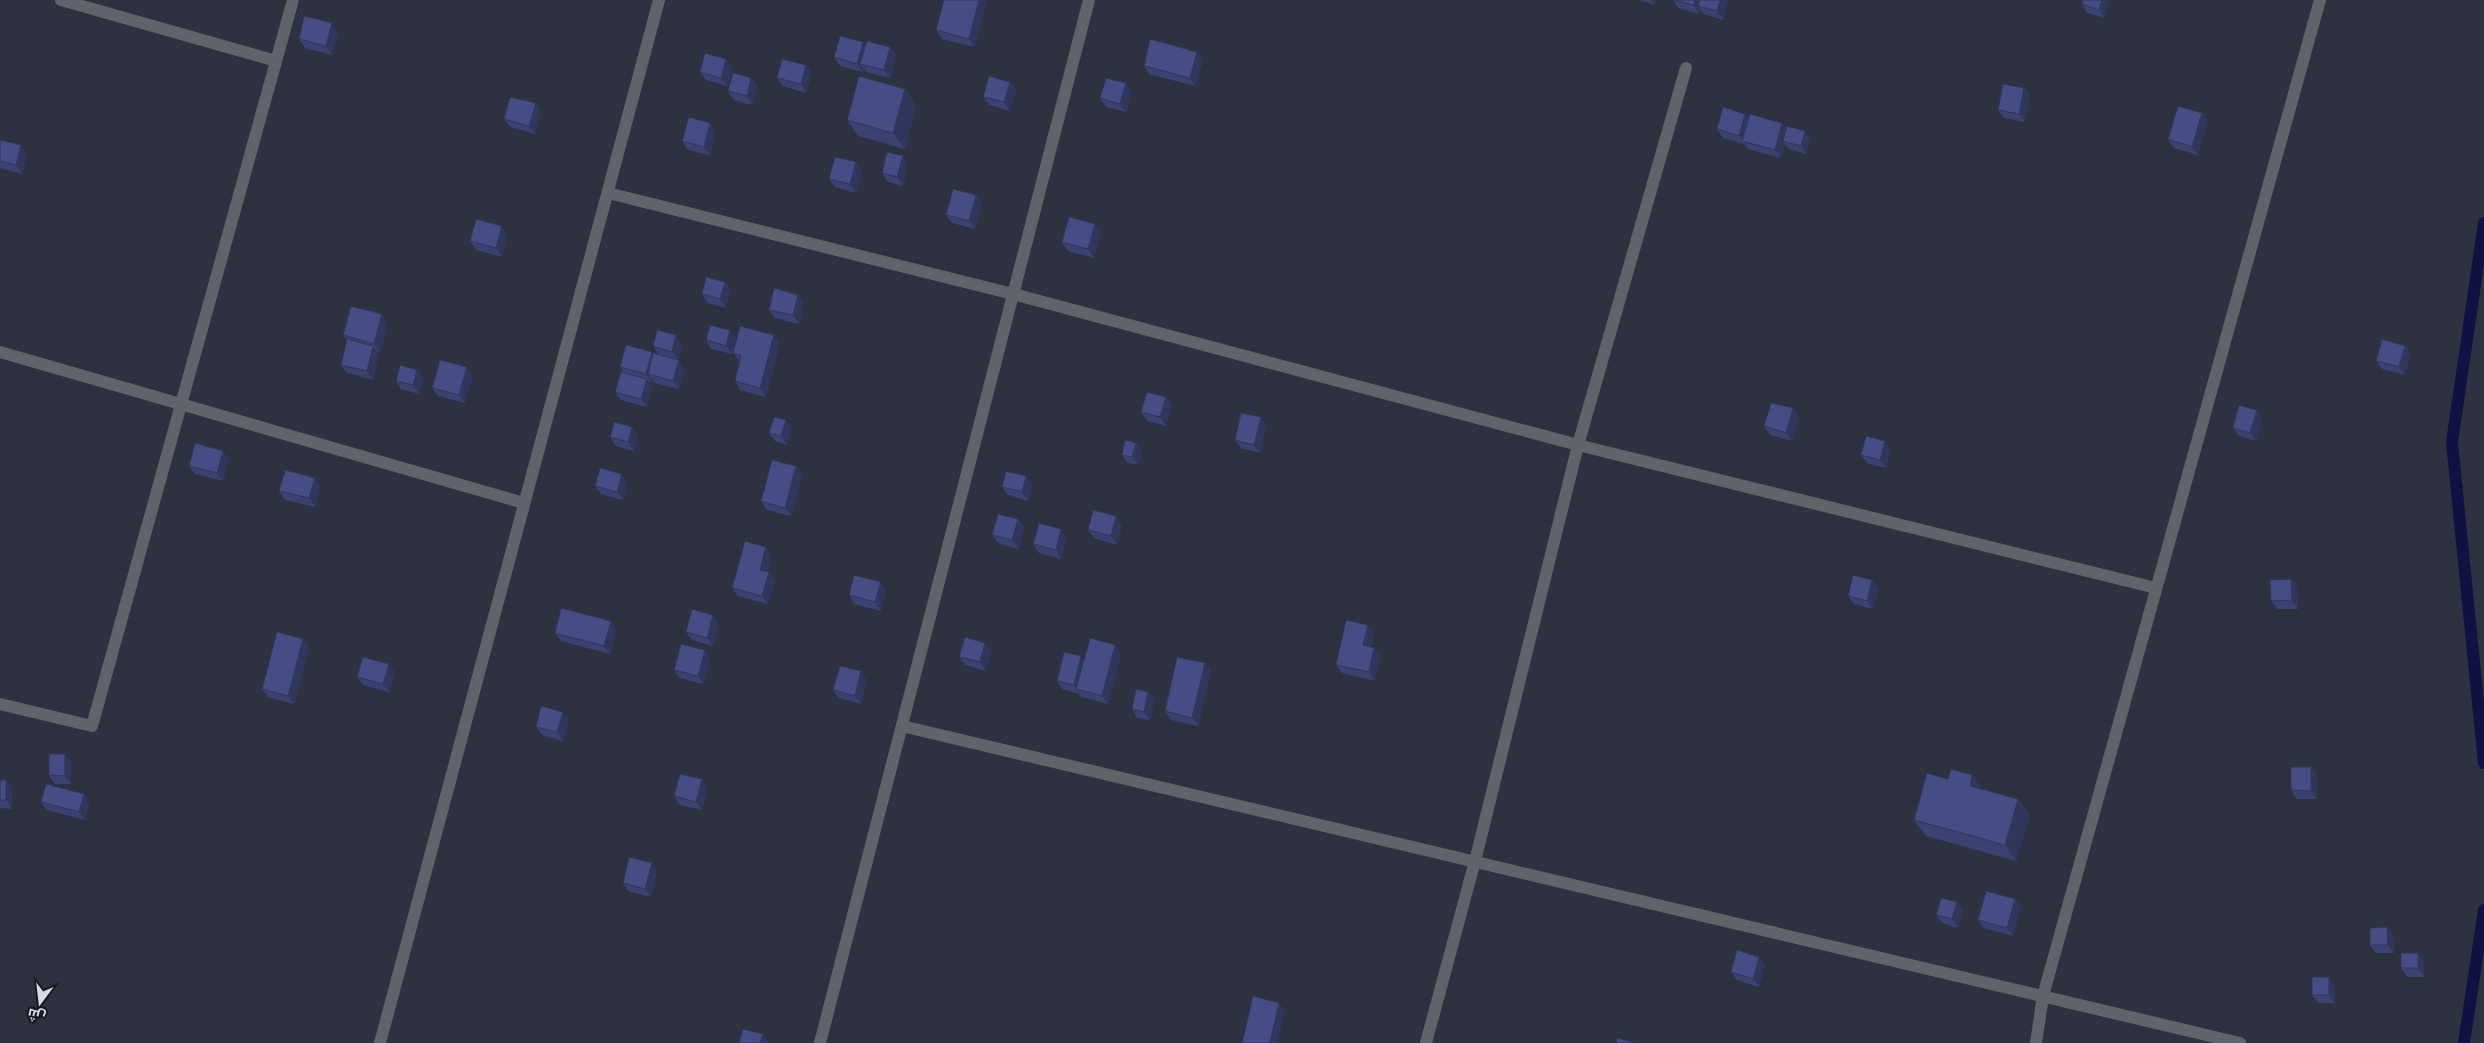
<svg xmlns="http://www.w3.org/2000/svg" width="2484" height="1043" viewBox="0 0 2484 1043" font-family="Mulish,Cairo,sans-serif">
  <rect width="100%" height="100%" fill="#2e3140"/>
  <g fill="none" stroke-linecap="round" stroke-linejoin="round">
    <g stroke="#111143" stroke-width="12">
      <path d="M2484 223 2452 442 2484 763"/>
      <path d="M2464 1043 2484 910"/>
    </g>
    <g stroke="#61636b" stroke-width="12">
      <path d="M61 0 276 61"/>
      <path d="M608 193 1013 294 1578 445 2156 588"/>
      <path d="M0 352 524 503"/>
      <path d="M0 704 92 726 293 0"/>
      <path d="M902 726 2240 1043"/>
      <path d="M380 1043 659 0"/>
      <path d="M820 1043 1089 0"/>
      <path d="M1426 1043 1475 861 1578 445 1686 68"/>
      <path d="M2036 1043 2043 996 2320 0"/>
    </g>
  </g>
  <g fill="#3b4272">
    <path d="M1640 0H1656L1655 5Z"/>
    <path d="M1673 0H1728L1723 20 1704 14 1700 9 1699 14 1678 8Z"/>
    <path d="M2083 0H2106L2109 4 2105 18 2087 13 2082 4Z"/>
    <path d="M987 1 974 47 942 39 936 30Z"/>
    <path d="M338 32 332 55 305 48 299 39Z"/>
    <path d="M863 42 865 46 890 47 896 55 890 78 866 72 864 69 863 72 840 66 834 57Z"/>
    <path d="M726 59 732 67 727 86 706 80 700 72Z"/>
    <path d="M1203 60 1195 86 1149 74 1144 66Z"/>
    <path d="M806 65 812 73 806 93 783 86 777 78Z"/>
    <path d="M751 78 757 87 752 105 734 100 728 91Z"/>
    <path d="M1010 82 1016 90 1010 111 989 105 983 97Z"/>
    <path d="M2024 88 2030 96 2025 122 2004 118 1998 110Z"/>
    <path d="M1132 91 1126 112 1106 107 1100 98Z"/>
    <path d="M536 103 541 112 535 134 510 127 504 119Z"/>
    <path d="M916 105 905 149 858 136 847 120Z"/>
    <path d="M2202 113 2208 122 2198 155 2174 148 2168 139Z"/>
    <path d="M1745 114 1749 119 1782 123 1786 128 1810 139 1806 154 1789 149 1785 144 1781 158 1748 149 1744 144 1723 138 1717 129Z"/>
    <path d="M716 132 710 155 688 150 682 141Z"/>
    <path d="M0 140 21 145 27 154 22 174 0 168Z"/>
    <path d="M908 164 903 186 888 182 882 173Z"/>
    <path d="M862 171 856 193 835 187 829 179Z"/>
    <path d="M976 195 982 203 975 229 952 223 946 215Z"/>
    <path d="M1101 232 1094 258 1068 251 1062 242Z"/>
    <path d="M508 234 502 257 476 250 470 241Z"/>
    <path d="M725 282 730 290 726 308 708 303 702 294Z"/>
    <path d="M798 295 804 303 799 324 775 318 769 310Z"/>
    <path d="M388 322 380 352 376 351 379 354 373 380 347 373 341 365 347 341 343 335Z"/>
    <path d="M736 339 732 354 711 349 706 340Z"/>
    <path d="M682 344 678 360 659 355 653 346Z"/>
    <path d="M780 344 766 397 740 390 735 381 740 362 733 353Z"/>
    <path d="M2405 346 2411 354 2405 375 2382 369 2376 361Z"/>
    <path d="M652 352 653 354 684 369 679 389 654 383 652 380V383L649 382 652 387 647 407 621 400 615 392 623 372 620 367Z"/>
    <path d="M417 370 423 378 419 394 401 389 396 381Z"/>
    <path d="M473 375 465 403 438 396 432 388Z"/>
    <path d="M1166 397 1172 405 1166 426 1147 421 1141 412Z"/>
    <path d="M2257 410 2262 418 2256 441 2239 436 2233 428Z"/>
    <path d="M1799 417 1792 441 1770 435 1764 426Z"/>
    <path d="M1266 426 1260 453 1241 448 1235 440Z"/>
    <path d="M792 428 787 445 775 441 769 433Z"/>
    <path d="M638 436 634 451 616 446 610 437Z"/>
    <path d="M1885 441 1891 450 1886 468 1867 463 1861 455Z"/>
    <path d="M1136 443 1142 451 1138 465 1128 463 1122 455Z"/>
    <path d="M229 459 223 481 195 474 189 466Z"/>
    <path d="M796 466 802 475 791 516 767 510 761 501Z"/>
    <path d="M628 482 623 500 601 494 595 486Z"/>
    <path d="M1032 484 1028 501 1008 495 1002 487Z"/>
    <path d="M320 486 315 507 285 500 279 491Z"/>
    <path d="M1122 525 1117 545 1094 538 1088 530Z"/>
    <path d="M1024 527 1018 549 998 543 992 535Z"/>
    <path d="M1067 538 1061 559 1039 553 1033 544Z"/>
    <path d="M772 555 767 572H769L775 581 768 604 738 596 732 588Z"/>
    <path d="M2291 579 2297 588 2298 609H2277L2271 601Z"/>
    <path d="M1872 580 1878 589 1873 609 1854 604 1848 596Z"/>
    <path d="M886 590 881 611 854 604 849 595Z"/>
    <path d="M713 615 719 623 713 646 692 640 686 632Z"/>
    <path d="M616 630 610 654 561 641 555 633Z"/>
    <path d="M1374 633 1371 647 1380 656 1375 681 1342 673 1336 665Z"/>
    <path d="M303 639 309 648 294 704 268 697 262 689Z"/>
    <path d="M1115 645 1121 654 1108 704 1082 697 1079 694 1062 689 1057 681 1084 660Z"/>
    <path d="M991 651 986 671 965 665 959 657Z"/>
    <path d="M710 658 703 684 680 678 674 670Z"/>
    <path d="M1205 663 1211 671 1198 726 1171 720 1165 711Z"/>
    <path d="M395 672 389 692 363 685 357 677Z"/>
    <path d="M867 680 861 704 839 698 833 690Z"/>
    <path d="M1148 692 1154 700 1150 720 1137 718 1132 709Z"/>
    <path d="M569 720 563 741 542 735 536 727Z"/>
    <path d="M71 762V784H55L49 775Z"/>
    <path d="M1972 775 1982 789 2018 799 2030 815 2016 861 1926 836 1914 820 1948 779Z"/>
    <path d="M2317 775V799H2297L2291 790Z"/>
    <path d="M702 779 708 788 702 810 680 805 674 796Z"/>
    <path d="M0 780H6L12 788V809L0 808Z"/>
    <path d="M84 794 89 803 85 820 47 810 41 802Z"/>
    <path d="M652 863 657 871 651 897 628 891 623 883Z"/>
    <path d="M2015 899 2021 907 2013 936 1984 928 1978 920Z"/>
    <path d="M1957 902 1963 910 1958 928 1942 923 1936 915Z"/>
    <path d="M2387 927 2393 936 2394 953H2376L2370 945Z"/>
    <path d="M2424 961V977H2407L2401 968Z"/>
    <path d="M1765 965 1759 987 1737 980 1731 972Z"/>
    <path d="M2329 977 2334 986 2335 1003H2318L2312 995Z"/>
  </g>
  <g fill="#30365c">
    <path d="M979 0H986L987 1 974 47 969 39Z"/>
    <path d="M1652 0H1656L1655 5Z"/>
    <path d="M1695 0H1703L1698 6 1700 9 1699 14 1693 5Z"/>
    <path d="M1720 0H1728L1723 20 1717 11Z"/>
    <path d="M2102 0H2106L2109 4 2105 18 2099 10Z"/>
    <path d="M332 23 338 32 332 55 326 46Z"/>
    <path d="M863 42 869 51 860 64 864 69 863 72 857 64Z"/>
    <path d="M890 47 896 55 890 78 884 70Z"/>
    <path d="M1197 52 1203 60 1195 86 1190 78Z"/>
    <path d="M726 59 732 67 727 86 721 78Z"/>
    <path d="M806 65 812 73 806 93 801 84Z"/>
    <path d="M751 78 757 87 752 105 747 96Z"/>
    <path d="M1010 82 1016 90 1010 111 1004 102Z"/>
    <path d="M1126 83 1132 91 1126 112 1120 104Z"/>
    <path d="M2024 88 2030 96 2025 122 2019 114Z"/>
    <path d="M905 89 916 105 905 149 893 133Z"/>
    <path d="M536 103 541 112 535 134 529 126Z"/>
    <path d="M2202 113 2208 122 2198 155 2192 147Z"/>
    <path d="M1745 114 1751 122 1743 141 1739 136Z"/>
    <path d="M710 123 716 132 710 155 704 147Z"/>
    <path d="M1782 123 1788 131 1783 141 1785 144 1781 158 1775 150Z"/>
    <path d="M1805 131 1810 139 1806 154 1801 146Z"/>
    <path d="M21 145 27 154 22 174 16 165Z"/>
    <path d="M903 156 908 164 903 186 897 177Z"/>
    <path d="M856 162 862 171 856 193 850 184Z"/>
    <path d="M976 195 982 203 975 229 969 221Z"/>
    <path d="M1095 224 1101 232 1094 258 1088 249Z"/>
    <path d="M502 226 508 234 502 257 496 248Z"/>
    <path d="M725 282 730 290 726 308 720 299Z"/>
    <path d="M798 295 804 303 799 324 793 315Z"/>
    <path d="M382 314 388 322 380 352 374 344Z"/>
    <path d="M730 330 736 339 732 354 726 346Z"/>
    <path d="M676 335 682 344 678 360 672 352Z"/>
    <path d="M774 335 780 344 766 397 760 388Z"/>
    <path d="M373 346 379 354 373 380 367 371Z"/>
    <path d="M2405 346 2411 354 2405 375 2399 367Z"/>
    <path d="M652 352 658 360 648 374 652 380V383L646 374Z"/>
    <path d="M679 360 684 369 679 389 673 381Z"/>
    <path d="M467 367 473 375 465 403 459 395Z"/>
    <path d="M417 370 423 378 419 394 413 385Z"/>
    <path d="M647 379 652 387 647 407 641 399Z"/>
    <path d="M1166 397 1172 405 1166 426 1160 417Z"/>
    <path d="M1793 408 1799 417 1792 441 1786 433Z"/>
    <path d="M2257 410 2262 418 2256 441 2250 433Z"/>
    <path d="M1261 417 1266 426 1260 453 1254 445Z"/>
    <path d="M786 420 792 428 787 445 781 436Z"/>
    <path d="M632 427 638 436 634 451 628 442Z"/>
    <path d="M1885 441 1891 450 1886 468 1880 460Z"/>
    <path d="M1136 443 1142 451 1138 465 1132 457Z"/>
    <path d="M223 451 229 459 223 481 217 473Z"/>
    <path d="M796 466 802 475 791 516 785 508Z"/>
    <path d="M622 474 628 482 623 500 617 492Z"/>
    <path d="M1026 476 1032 484 1028 501 1022 492Z"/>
    <path d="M315 478 320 486 315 507 309 498Z"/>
    <path d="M1116 516 1122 525 1117 545 1111 536Z"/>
    <path d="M1018 519 1024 527 1018 549 1012 540Z"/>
    <path d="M1061 529 1067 538 1061 559 1056 550Z"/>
    <path d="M766 547 772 555 766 578 760 570Z"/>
    <path d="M769 572 775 581 768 604 762 596Z"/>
    <path d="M2291 579 2297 588 2298 609 2292 600Z"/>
    <path d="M1872 580 1878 589 1873 609 1867 601Z"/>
    <path d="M881 582 886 590 881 611 875 602Z"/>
    <path d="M713 615 719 623 713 646 707 638Z"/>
    <path d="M611 621 616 630 610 654 604 646Z"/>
    <path d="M1368 625 1374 633 1369 653 1363 645Z"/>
    <path d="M303 639 309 648 294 704 288 696Z"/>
    <path d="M985 643 991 651 986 671 980 662Z"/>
    <path d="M1115 645 1121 654 1108 704 1102 696Z"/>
    <path d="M1374 648 1380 656 1375 681 1369 672Z"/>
    <path d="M705 650 710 658 703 684 698 676Z"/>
    <path d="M1081 656 1087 665 1076 689 1079 694 1074 685Z"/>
    <path d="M1205 663 1211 671 1198 726 1192 718Z"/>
    <path d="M389 664 395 672 389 692 383 684Z"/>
    <path d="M861 671 867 680 861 704 855 696Z"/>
    <path d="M1148 692 1154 700 1150 720 1144 712Z"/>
    <path d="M563 712 569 720 563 741 557 732Z"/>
    <path d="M65 754 71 762V784L65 776Z"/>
    <path d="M2311 767 2317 775V799L2311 791Z"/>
    <path d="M1972 775 1984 791 1970 786Z"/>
    <path d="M702 779 708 788 702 810 696 802Z"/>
    <path d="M6 780 12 788V809L6 800Z"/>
    <path d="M84 794 89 803 85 820 79 812Z"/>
    <path d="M2018 799 2030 815 2016 861 2005 845Z"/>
    <path d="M652 863 657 871 651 897 645 889Z"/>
    <path d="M2015 899 2021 907 2013 936 2007 928Z"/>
    <path d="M1957 902 1963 910 1958 928 1952 919Z"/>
    <path d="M2387 927 2393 936 2394 953 2388 945Z"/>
    <path d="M2418 953 2424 961V977L2418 968Z"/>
    <path d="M1759 957 1765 965 1759 987 1753 979Z"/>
    <path d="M2329 977 2334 986 2335 1003 2329 995Z"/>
    <path d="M1279 1003 1285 1011 1278 1043H1270Z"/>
    <path d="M763 1034 769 1043H760Z"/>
  </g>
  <g fill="#454d84" stroke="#30365c">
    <path d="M944 0H979L969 39 936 30Z"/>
    <path d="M1675 0H1695L1693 5Z"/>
    <path d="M1700 0H1720L1717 11 1698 6Z"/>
    <path d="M2083 0H2102L2099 10 2082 4Z"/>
    <path d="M304 16 332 23 326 46 299 39Z"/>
    <path d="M840 36 863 42 857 64 834 57Z"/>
    <path d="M1150 39 1197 52 1190 78 1144 66Z"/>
    <path d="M867 41 890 47 884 70 860 64Z"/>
    <path d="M705 53 726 59 721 78 700 72Z"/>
    <path d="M782 59 806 65 801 84 777 78Z"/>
    <path d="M733 73 751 78 747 96 728 91Z"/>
    <path d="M859 76 905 89 893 133 847 120Z"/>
    <path d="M989 76 1010 82 1004 102 983 97Z"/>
    <path d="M1106 78 1126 83 1120 104 1100 98Z"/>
    <path d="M2003 84 2024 88 2019 114 1998 110Z"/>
    <path d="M510 97 536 103 529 126 504 119Z"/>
    <path d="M2178 106 2202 113 2192 147 2168 139Z"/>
    <path d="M1723 107 1745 114 1739 136 1717 129Z"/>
    <path d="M1750 114 1782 123 1775 150 1742 141Z"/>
    <path d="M689 117 710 123 704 147 682 141Z"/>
    <path d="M1787 126 1805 131 1801 146 1783 141Z"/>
    <path d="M0 140 21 145 16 165 0 161Z"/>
    <path d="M887 152 903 156 897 177 882 173Z"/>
    <path d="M835 157 856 162 850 184 829 179Z"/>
    <path d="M953 189 976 195 969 221 946 215Z"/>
    <path d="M1069 217 1095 224 1088 249 1062 242Z"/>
    <path d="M476 219 502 226 496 248 470 241Z"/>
    <path d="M706 277 725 282 720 299 702 294Z"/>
    <path d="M774 288 798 295 793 315 769 310Z"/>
    <path d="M351 306 382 314 374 344 343 335Z"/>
    <path d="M710 325 730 330 726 346 706 340Z"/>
    <path d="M740 326 774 335 760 388 735 381 741 356 733 353Z"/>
    <path d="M657 330 676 335 672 352 653 346Z"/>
    <path d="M347 339 373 346 367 371 341 365Z"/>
    <path d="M2382 339 2405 346 2399 367 2376 361Z"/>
    <path d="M626 345 652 352 646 374 620 367Z"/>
    <path d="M653 353 679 360 673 381 648 374Z"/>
    <path d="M440 360 467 367 459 395 432 388Z"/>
    <path d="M400 365 417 370 413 385 396 381Z"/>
    <path d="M621 372 647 379 641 399 615 392Z"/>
    <path d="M1147 392 1166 397 1160 417 1141 412Z"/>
    <path d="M1771 403 1793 408 1786 433 1764 426Z"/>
    <path d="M2239 405 2257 410 2250 433 2233 428Z"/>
    <path d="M1241 413 1261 417 1254 445 1235 440Z"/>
    <path d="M774 417 786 420 781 436 769 433Z"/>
    <path d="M614 422 632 427 628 442 610 437Z"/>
    <path d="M1866 436 1885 441 1880 460 1861 455Z"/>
    <path d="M1125 440 1136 443 1132 457 1122 455Z"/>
    <path d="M195 443 223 451 217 473 189 466Z"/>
    <path d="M772 460 796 466 785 508 761 501Z"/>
    <path d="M600 468 622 474 617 492 595 486Z"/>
    <path d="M285 470 315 478 309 498 279 491Z"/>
    <path d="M1006 471 1026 476 1022 492 1002 487Z"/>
    <path d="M1093 510 1116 516 1111 536 1088 530Z"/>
    <path d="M998 514 1018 519 1012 540 992 535Z"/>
    <path d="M1039 523 1061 529 1056 550 1033 544Z"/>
    <path d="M745 541 766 547 760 570 769 572 762 596 732 588Z"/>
    <path d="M854 575 881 582 875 602 849 595Z"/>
    <path d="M1853 575 1872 580 1867 601 1848 596Z"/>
    <path d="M2291 579 2292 600 2271 601 2270 580Z"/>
    <path d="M561 608 611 621 604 646 555 633Z"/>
    <path d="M692 609 713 615 707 638 686 632Z"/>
    <path d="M1346 620 1368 625 1363 645 1374 648 1369 672 1336 665Z"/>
    <path d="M277 632 303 639 288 696 262 689Z"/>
    <path d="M965 637 985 643 980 662 959 657Z"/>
    <path d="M1090 638 1115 645 1102 696 1076 689Z"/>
    <path d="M681 644 705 650 698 676 674 670Z"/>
    <path d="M1064 652 1081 656 1074 685 1057 681Z"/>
    <path d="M363 657 389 664 383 684 357 677Z"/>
    <path d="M1177 657 1205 663 1192 718 1165 711Z"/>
    <path d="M840 666 861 671 855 696 833 690Z"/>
    <path d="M1136 689 1148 692 1144 712 1132 709Z"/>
    <path d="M541 706 563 712 557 732 536 727Z"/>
    <path d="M49 754H65V776L49 775Z"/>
    <path d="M2291 767H2311V791L2291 790Z"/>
    <path d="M1951 769 1972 775 1970 786 2018 799 2005 845 1914 820 1927 773 1948 779Z"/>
    <path d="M680 774 702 779 696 802 674 796Z"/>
    <rect x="0" y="780" width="6" height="20"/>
    <path d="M46 784 84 794 79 812 41 802Z"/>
    <path d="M629 857 652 863 645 889 623 883Z"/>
    <path d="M1986 891 2015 899 2007 928 1978 920Z"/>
    <path d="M1941 898 1957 902 1952 919 1936 915Z"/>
    <path d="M2387 927 2388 945H2370V928Z"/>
    <path d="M1737 950 1759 957 1753 979 1731 972Z"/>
    <rect x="2401" y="953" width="17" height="15"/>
    <rect x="2312" y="977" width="17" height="18"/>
    <path d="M1253 996 1279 1003 1270 1043H1242Z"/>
    <path d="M743 1029 763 1034 760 1043H739Z"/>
    <path d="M1617 1038 1635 1043H1616Z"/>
  </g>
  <g transform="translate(40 1003) rotate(195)" stroke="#181a21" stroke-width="4" paint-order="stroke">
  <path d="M0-4L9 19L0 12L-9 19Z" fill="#d8dae4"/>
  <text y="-8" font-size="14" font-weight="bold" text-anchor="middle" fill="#d8dae4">ش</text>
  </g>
</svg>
